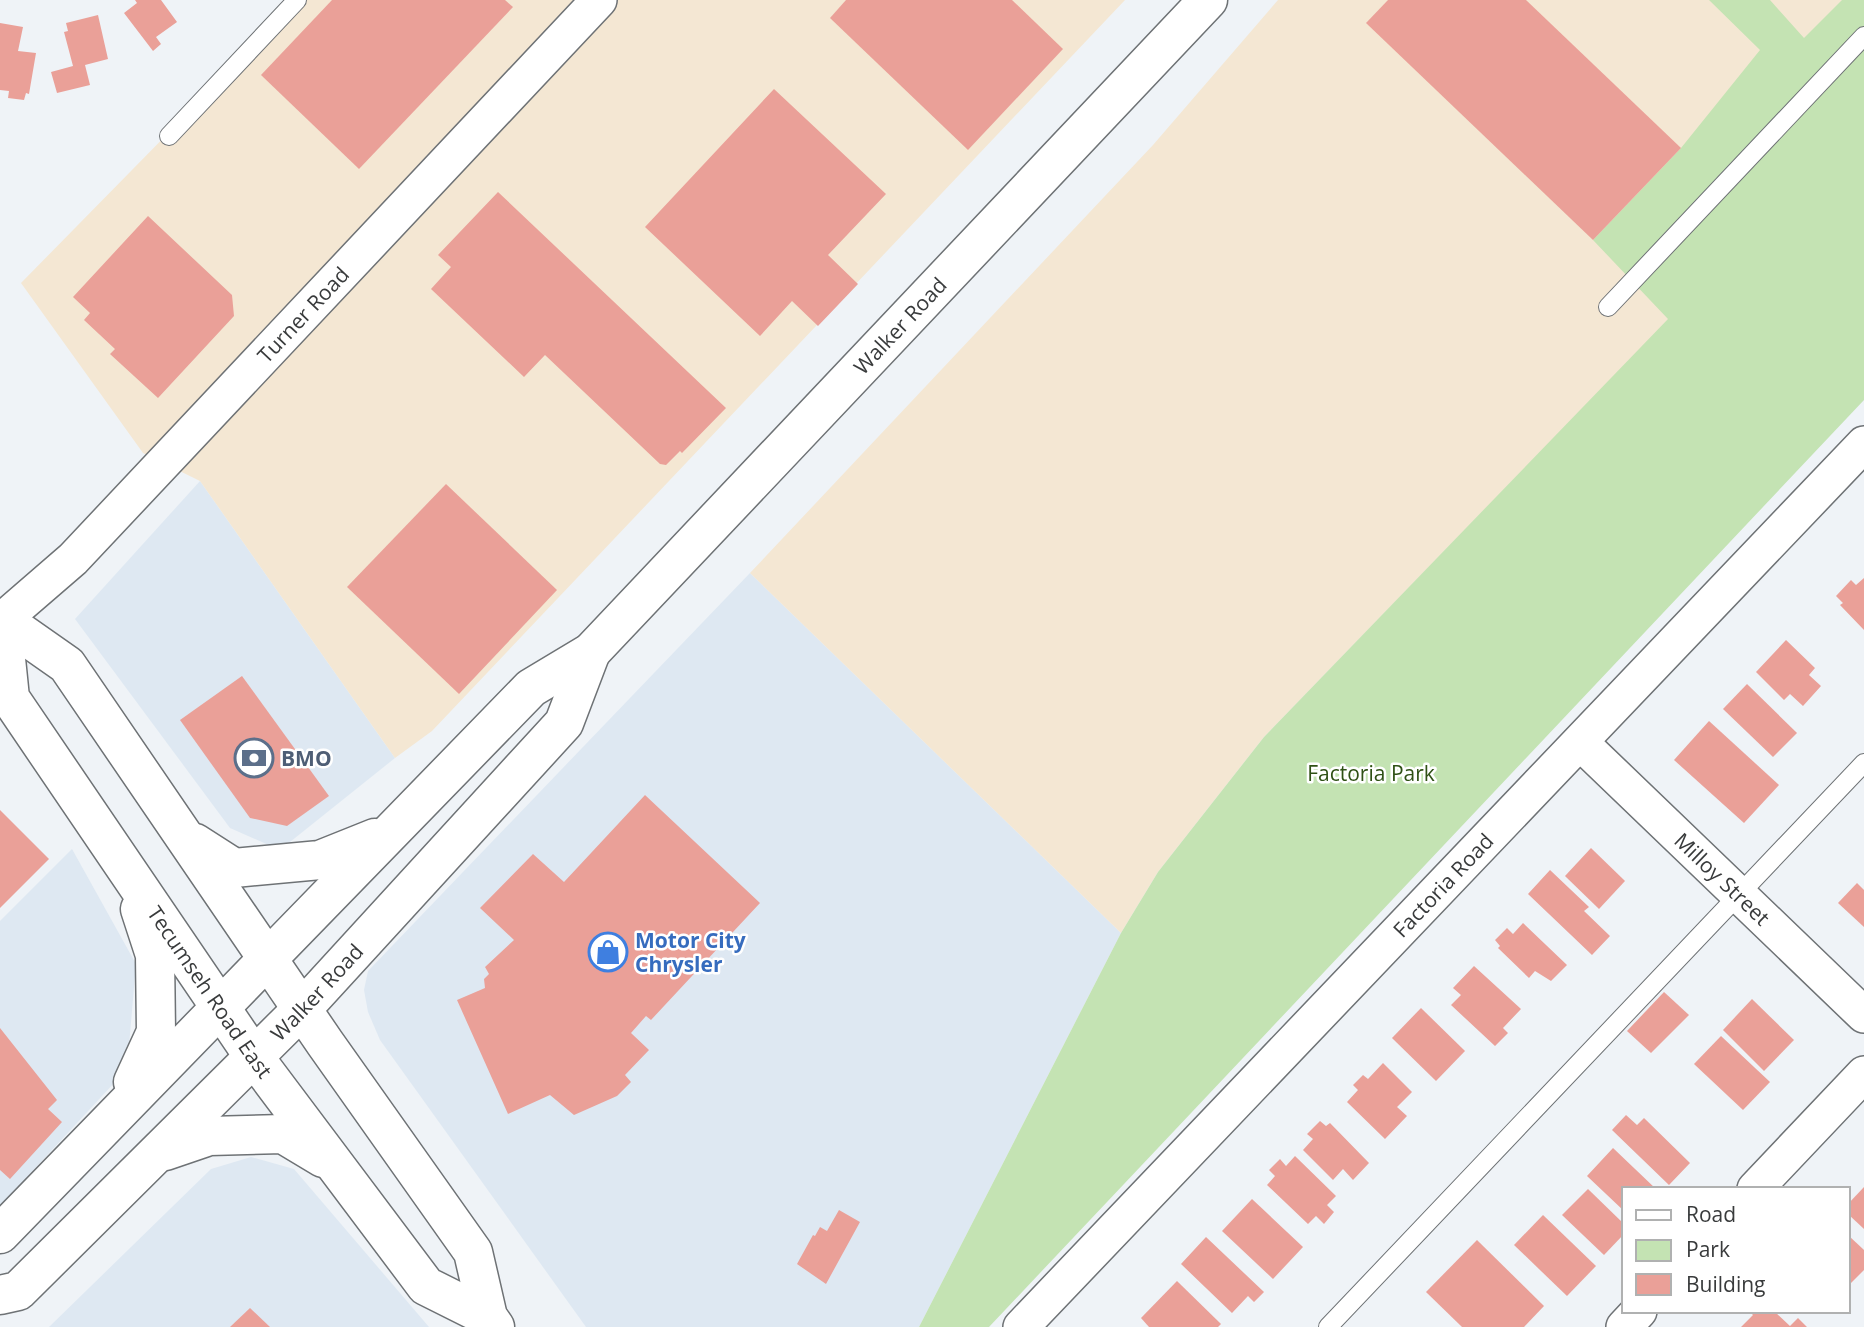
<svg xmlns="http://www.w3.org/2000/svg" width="1864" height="1327" viewBox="0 0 1864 1327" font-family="'Open Sans',sans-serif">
  <rect width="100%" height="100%" fill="#eff3f7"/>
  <g fill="#dee8f2">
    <path d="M200 481 395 758 280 850 230 828 75 619Z"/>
    <path d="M750 573 1121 933 919 1327H586L380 1040 368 1012 364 990 368 971Z"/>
    <path d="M72 849 136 964 127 1069 0 1206V921Z"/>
    <path d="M251 1157 294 1169 429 1327H49L211 1169Z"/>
  </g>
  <g fill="#f4e7d3">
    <path d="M299 0H1125L432 731 395 758 200 481 143 453 21 283Z"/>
    <path d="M1278 0H1864V118L1264 737 1158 872 1121 933 750 573 1153 145Z"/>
  </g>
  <path fill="#c4e3b3" d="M1709 0H1770L1804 38 1842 0H1864V400L989 1327H919L1121 933 1158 872 1264 737 1668 319 1593 240 1681 148 1760 50Z"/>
  <g fill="#eaa098">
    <path d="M135 0H161L177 22 156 37 161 44 153 51 124 13 137 3Z"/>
    <path d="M332 0H505L513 7 359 169 261 75Z"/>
    <path d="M846 0H1012L1063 49 968 150 830 18Z"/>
    <path d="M1388 0H1526L1681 148 1593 240 1366 23Z"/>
    <path d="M98 15 108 59 85 65 90 85 57 93 51 72 73 66 64 32 68 31 66 23Z"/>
    <path d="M0 23 23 27 18 51 36 53 29 94 26 93 24 100 8 98 9 91 0 90Z"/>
    <path d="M774 89 886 194 828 255 858 284 818 326 792 301 760 336 645 227Z"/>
    <path d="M498 192 726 408 682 453 680 451 666 465 660 464 545 355 524 377 431 289 451 267 438 255Z"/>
    <path d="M148 216 232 295 234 316 158 398 110 354 115 349 84 320 90 313 73 297Z"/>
    <path d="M446 484 557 590 459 694 347 587Z"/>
    <path d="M1864 578V630L1840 605 1843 603 1836 596 1851 580 1856 585Z"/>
    <path d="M1786 640 1815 668 1809 675 1821 686 1803 706 1790 694 1784 700 1756 672Z"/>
    <path d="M242 676 329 796 287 826 250 818 180 720Z"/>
    <path d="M1747 684 1797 733 1773 757 1723 709Z"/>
    <path d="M1709 721 1779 785 1744 823 1674 760Z"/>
    <path d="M645 795 760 903 651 1020 646 1016 631 1033 649 1050 625 1075 631 1082 617 1096 574 1115 550 1095 508 1114 457 1000 485 988 484 979 489 974 485 967 514 940 480 908 533 854 564 882Z"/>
    <path d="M0 810 49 859 0 908Z"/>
    <path d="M1591 848 1625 881 1599 909 1565 876Z"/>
    <path d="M1550 870 1589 907 1584 911 1610 936 1592 955 1528 894Z"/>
    <path d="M1857 883 1864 890V927L1838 903Z"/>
    <path d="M1523 923 1567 965 1551 981 1535 971 1529 978 1498 948 1500 946 1495 940 1507 928 1513 934Z"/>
    <path d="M1474 966 1521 1009 1503 1028 1508 1033 1495 1046 1451 1005 1461 995 1453 988Z"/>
    <path d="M1664 992 1689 1015 1651 1053 1627 1031Z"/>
    <path d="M1752 999 1794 1040 1764 1071 1723 1030Z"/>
    <path d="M1421 1008 1465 1051 1436 1081 1392 1038Z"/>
    <path d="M0 1028 57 1100 48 1109 62 1122 10 1179 0 1170Z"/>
    <path d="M1721 1036 1770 1082 1743 1110 1694 1064Z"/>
    <path d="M1383 1063 1412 1092 1397 1107 1407 1116 1385 1139 1347 1102 1358 1090 1353 1085 1363 1075 1368 1079Z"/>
    <path d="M1626 1115 1637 1125 1644 1118 1690 1163 1669 1185 1612 1130Z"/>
    <path d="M1320 1121 1326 1126 1330 1123 1369 1163 1353 1180 1343 1169 1333 1180 1303 1150 1313 1139 1307 1134Z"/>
    <path d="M1613 1148 1656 1189H1624V1211L1587 1176Z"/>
    <path d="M1295 1156 1336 1196 1327 1205 1334 1212 1324 1224 1316 1216 1308 1224 1267 1185 1275 1176 1269 1170 1280 1159 1286 1166Z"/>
    <path d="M1864 1187V1229L1848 1214V1204Z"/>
    <path d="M1588 1189 1624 1224V1234L1604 1255 1562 1215Z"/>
    <path d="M1252 1199 1303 1247 1273 1279 1222 1231Z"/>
    <path d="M839 1210 860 1222 826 1284 797 1264 813 1235 815 1236 820 1227 827 1231Z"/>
    <path d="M1543 1215 1596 1266 1567 1296 1514 1245Z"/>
    <path d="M1848 1235 1864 1250V1270L1848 1286Z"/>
    <path d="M1206 1237 1264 1292 1254 1302 1248 1296 1232 1313 1181 1264Z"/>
    <path d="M1477 1240 1544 1306 1524 1327H1462L1426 1292Z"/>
    <path d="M1177 1281 1221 1324 1218 1327H1149L1141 1318Z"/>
    <path d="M250 1308 270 1327H230Z"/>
    <path d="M1749 1311H1774L1790 1326 1798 1318 1807 1327H1741L1753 1315Z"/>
  </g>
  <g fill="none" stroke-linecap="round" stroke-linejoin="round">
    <defs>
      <g id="service">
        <path d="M169 136 297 0"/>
        <path d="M1608 307 1864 36"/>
        <path d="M1328 1327 1864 763"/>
      </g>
      <g id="minor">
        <path id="s1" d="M0 622 73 559 599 0"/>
        <path id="s2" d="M1581 743 1864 1015"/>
        <path d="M1755 1189 1864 1074"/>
        <path id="s3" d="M1021 1327 1864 444"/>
        <path d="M1624 1327 1639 1311"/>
      </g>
      <g id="secondary">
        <path d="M0 618 67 665 325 1043 473 1252 488 1317 495 1327"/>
        <path id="s4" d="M2 620 10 698 254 1057 426 1286 488 1317"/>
        <path d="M195 843 234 868 320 860 375 838"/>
        <path d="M133 1082 156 1032 155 955 140 909"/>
        <path d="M165 1151 209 1136 283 1134 323 1158"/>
        <path id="s5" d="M0 1234 531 688 591 652 1208 0"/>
        <path id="s6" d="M0 1295 18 1291 302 1009 564 723 591 652"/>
      </g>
    </defs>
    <use href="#service" stroke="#6e7275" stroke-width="20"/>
    <use href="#minor" stroke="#6e7275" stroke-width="38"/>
    <use href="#secondary" stroke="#6e7275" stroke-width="41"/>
    <use href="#service" stroke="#fff" stroke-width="18"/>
    <use href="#minor" stroke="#fff" stroke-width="35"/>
    <use href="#secondary" stroke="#fff" stroke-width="38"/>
  </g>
  <defs>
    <symbol id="bank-ring" viewBox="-11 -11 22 22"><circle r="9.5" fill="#fff" stroke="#5c6f8a" stroke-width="1.5"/><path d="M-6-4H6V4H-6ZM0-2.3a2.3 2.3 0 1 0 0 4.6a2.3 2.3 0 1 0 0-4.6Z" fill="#5c6f8a"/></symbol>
    <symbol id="shop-ring" viewBox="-11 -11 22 22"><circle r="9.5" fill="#fff" stroke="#3f7fe0" stroke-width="1.5"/><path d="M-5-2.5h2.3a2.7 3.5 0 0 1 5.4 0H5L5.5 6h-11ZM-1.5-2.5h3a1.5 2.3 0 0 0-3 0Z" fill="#3f7fe0"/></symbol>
  </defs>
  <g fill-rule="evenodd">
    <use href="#bank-ring" x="232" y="736" width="44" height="44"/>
    <use href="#shop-ring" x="586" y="930" width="44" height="44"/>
  </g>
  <g text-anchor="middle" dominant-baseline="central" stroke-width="5" stroke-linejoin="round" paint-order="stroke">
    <g font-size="21" fill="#393b3c" stroke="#fff">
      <text stroke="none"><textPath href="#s1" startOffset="432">Turner Road</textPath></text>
      <text stroke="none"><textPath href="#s5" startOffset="1281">Walker Road</textPath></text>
      <text stroke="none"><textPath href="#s2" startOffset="196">Milloy Street</textPath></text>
      <text stroke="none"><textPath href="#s3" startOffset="611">Factoria Road</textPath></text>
      <text stroke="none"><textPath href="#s4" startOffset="434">Tecumseh Road East</textPath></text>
      <text stroke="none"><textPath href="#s6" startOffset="441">Walker Road</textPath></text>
    </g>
    <g font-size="21" font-weight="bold" fill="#4e5e75" stroke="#fff" text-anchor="start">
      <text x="281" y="758">BMO</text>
    </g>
    <g font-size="21" fill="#2f5115" stroke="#fff">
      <text x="1371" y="773">Factoria Park</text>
    </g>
    <g font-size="21" font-weight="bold" fill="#366cbe" stroke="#fff" text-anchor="start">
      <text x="635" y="940">Motor City<tspan x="635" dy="24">Chrysler</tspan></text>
    </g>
  </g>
  <rect x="1622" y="1187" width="228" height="126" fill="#ffffff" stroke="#b0b1b1" stroke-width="2"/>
  <rect x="1636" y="1210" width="35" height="10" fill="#ffffff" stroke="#b0b1b1" stroke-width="2"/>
  <text x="1686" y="1222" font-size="21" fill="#393b3c">Road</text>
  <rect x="1636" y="1240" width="35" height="21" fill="#c4e3b3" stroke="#b0b1b1" stroke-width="2"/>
  <text x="1686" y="1257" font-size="21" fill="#393b3c">Park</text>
  <rect x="1636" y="1274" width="35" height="21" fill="#eaa098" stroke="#b0b1b1" stroke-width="2"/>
  <text x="1686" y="1292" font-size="21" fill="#393b3c">Building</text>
</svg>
